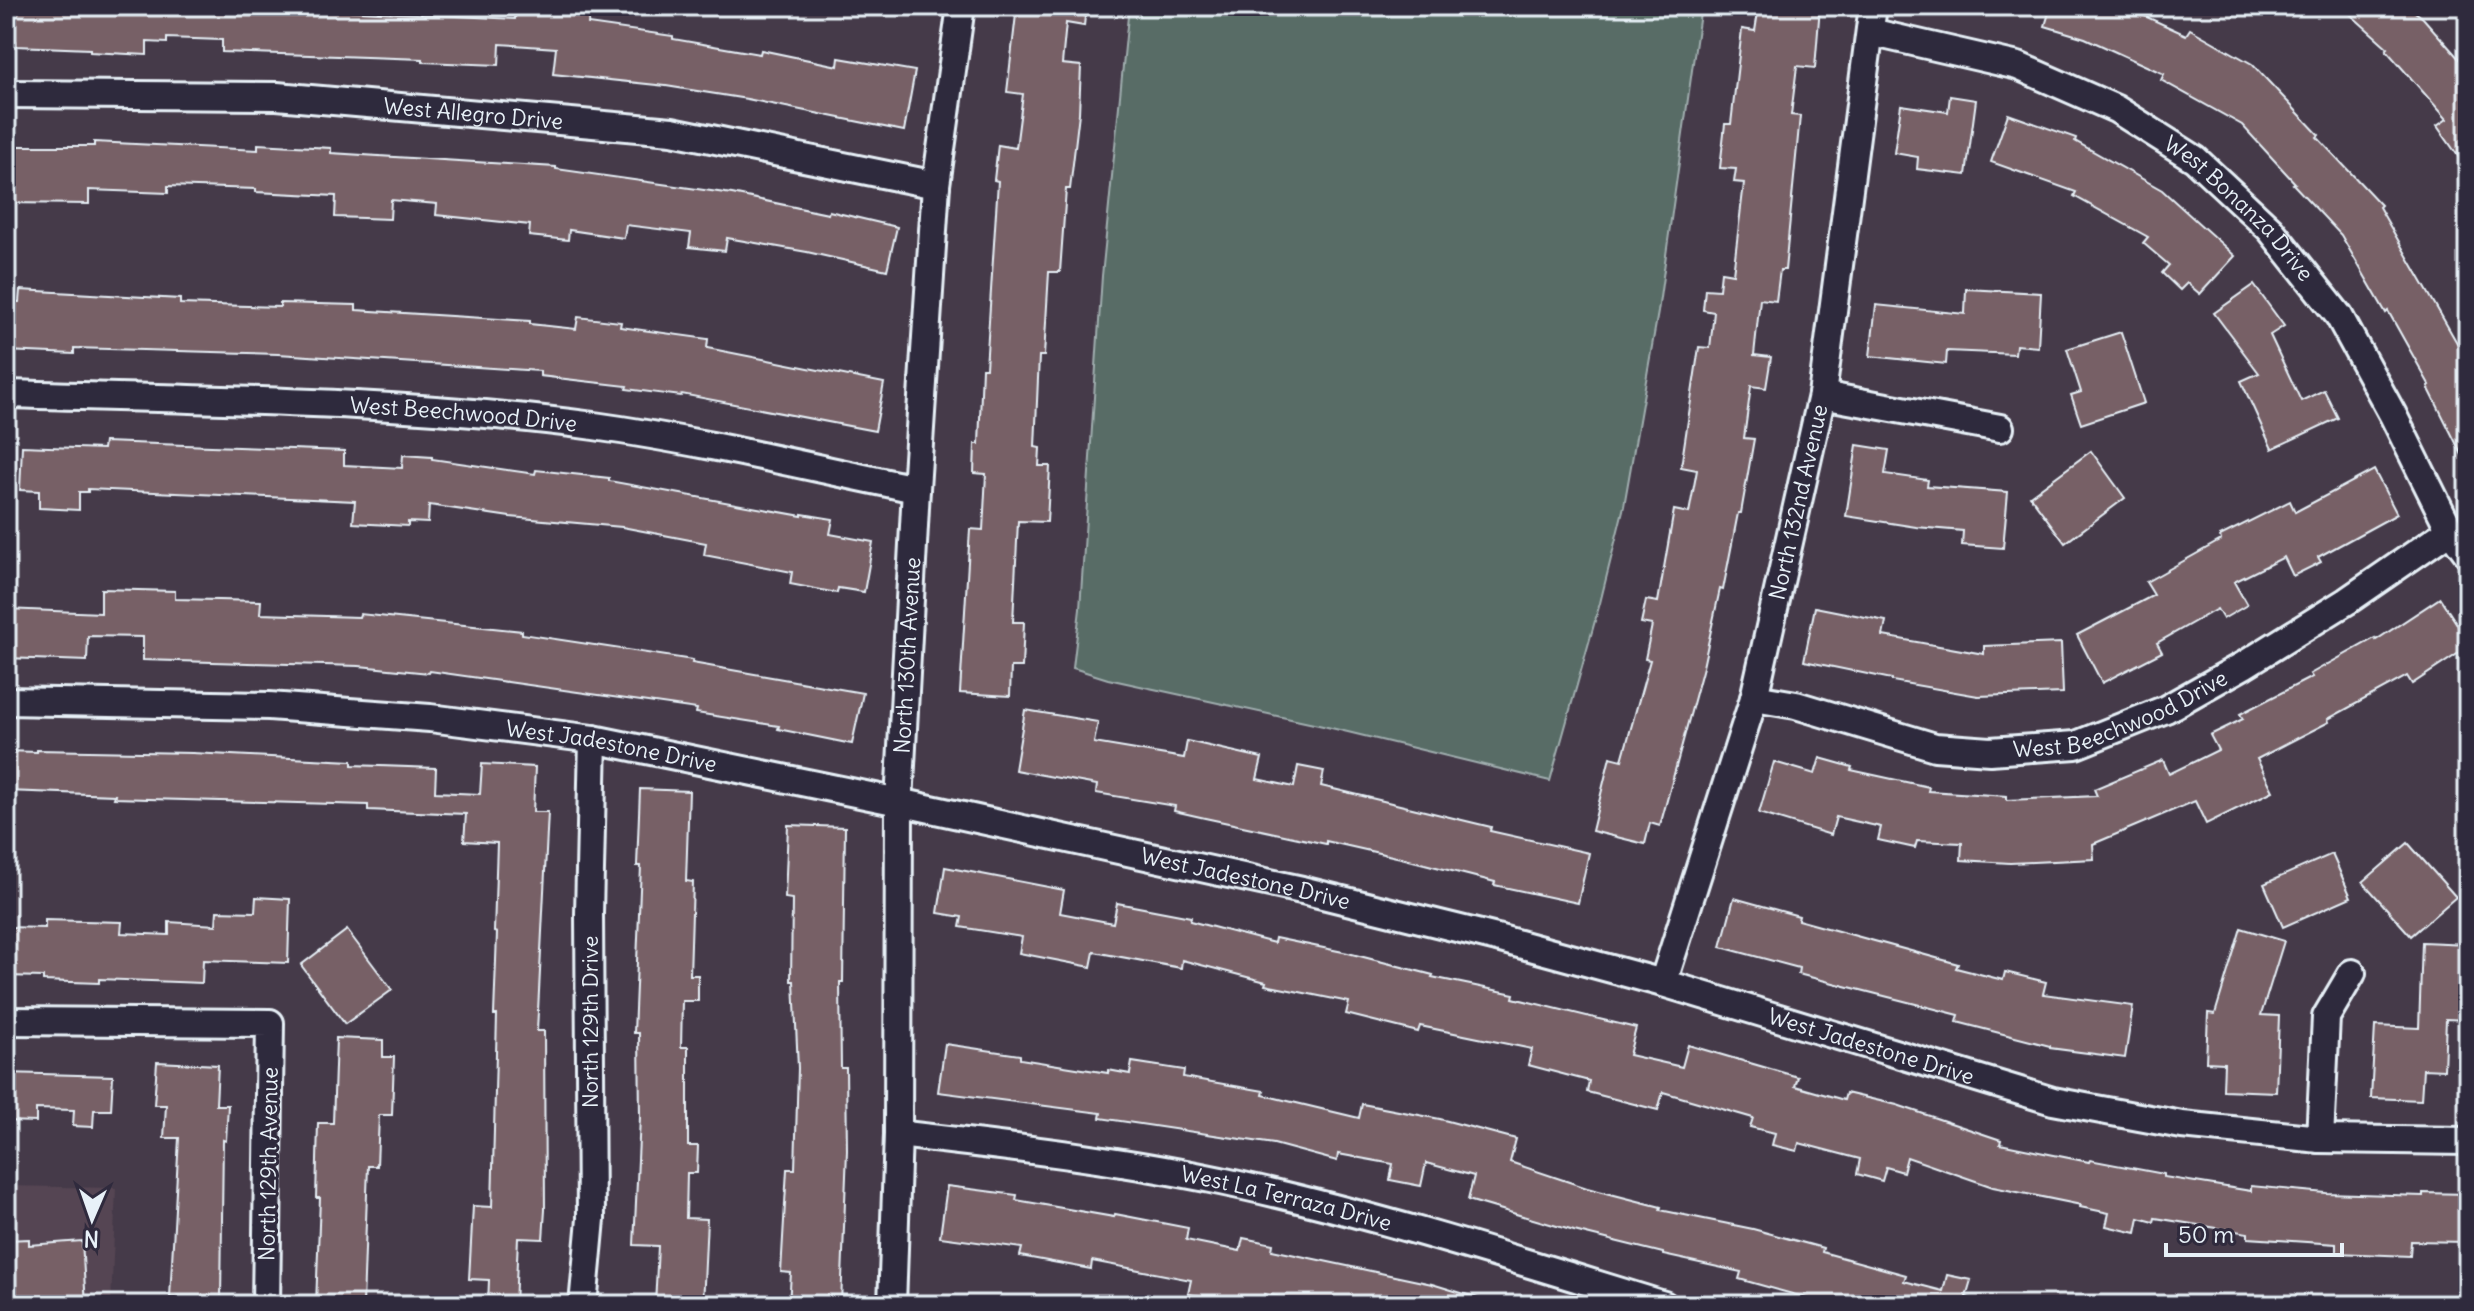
<svg xmlns="http://www.w3.org/2000/svg" width="2474" height="1311" viewBox="0 0 2474 1311" font-family="Delius,sans-serif">
  <rect width="100%" height="100%" fill="#453a49"/>
  <filter id="ink" filterUnits="userSpaceOnUse"><feTurbulence type="fractalNoise" baseFrequency=".0125" numOctaves="2"/><feDisplacementMap in="SourceGraphic" scale="16" xChannelSelector="R" yChannelSelector="G"/><feConvolveMatrix kernelMatrix="1 2 1 2 8 2 1 2 1" color-interpolation-filters="sRGB"/></filter>
  <g filter="url(#ink)">
    <path fill="#544552" d="M6 1186 116 1188 111 1305H6Z"/>
    <path fill="#586c66" stroke="#a0aeaf" stroke-width="2" d="M1129 6H1701L1658 312 1624 506 1600 603 1550 781 1323 726 1108 679 1073 668 1080 609 1102 276Z"/>
    <g fill="#776066" stroke="#e8f1f8" stroke-width="2">
      <path d="M6 6H339V10L515 19 516 6H590L588 24 673 36V39L760 54 761 50 838 66 839 58 915 71 904 131 747 99 666 86 553 74 556 48 500 44 499 65 423 62V59L222 52V40L167 38V43L147 42V55L90 52V49L16 46V41L6 40Z"/>
      <path d="M1017 6H1086L1084 26 1066 23 1062 64 1081 66 1079 113 1070 189H1066L1060 272H1049L1044 356H1039L1035 447 1040 448 1039 466H1050L1047 522 1018 521 1013 622H1024L1022 667H1011L1010 696 960 693 970 529 983 530 986 474 974 473 975 444H979L982 368H986L998 181 994 180 998 145 1016 148 1023 94 1007 92Z"/>
      <path d="M1759 6H1820L1815 68 1797 66 1791 115 1800 116 1785 270H1780L1776 301 1760 299 1754 355 1771 357 1766 388 1751 386 1744 438 1754 439 1741 513H1738L1723 590 1720 589 1703 667 1660 826 1650 823 1645 844 1592 831 1610 757 1622 760 1650 660 1645 659 1652 625 1641 623 1646 600 1658 602 1674 510 1689 513 1697 470 1681 467 1699 347 1710 348 1714 312 1703 310 1705 289 1719 290 1721 272 1733 274 1744 183 1734 182 1736 169 1720 168 1725 124H1731L1742 29 1755 31Z"/>
      <path d="M2051 6H2123L2186 35 2190 29 2252 64 2319 135 2317 137 2381 205 2379 207 2468 362V467L2428 387 2430 386 2388 311 2386 313 2341 235 2293 184 2295 183 2242 125 2161 80 2164 74 2085 38 2045 26Z"/>
      <path d="M2341 6H2407L2423 18 2468 69V170L2437 126 2447 119 2386 50 2388 48Z"/>
      <path d="M1950 96 1976 100 1966 175 1917 169 1918 157 1894 153 1901 105 1948 112Z"/>
      <path d="M2008 114 2076 138 2075 141 2162 190 2235 256 2200 294 2187 283 2180 290 2162 273 2169 265 2143 243 2148 237 2074 196 2076 192 1991 162Z"/>
      <path d="M94 142 258 150V144L331 148V153L556 167V169L732 194 828 214 829 211 897 227 887 270 807 252 727 238 725 251 689 247 691 233 626 225 624 238 569 230 568 240 529 236 530 225 436 215 437 204 391 200 390 219 335 217 336 196 256 192V189L168 186V193L89 190V204L6 203V146H94Z"/>
      <path d="M2254 285 2284 326 2270 335 2301 401 2324 390 2338 418 2272 449 2241 381 2259 373 2214 313Z"/>
      <path d="M1966 289 2041 293 2038 347 2016 345 2015 354 1947 351 1946 364 1870 356 1876 305 1965 314Z"/>
      <path d="M20 290 180 299V304L280 307V303L356 305V310L530 321V324L576 329 578 317 621 322 620 327 708 339 707 348 884 383 875 431 682 394 681 396 626 389 627 386 540 376V371L278 354 74 348V354L6 351V302H19Z"/>
      <path d="M2121 332 2144 403 2081 424 2071 395 2081 392 2067 349Z"/>
      <path d="M104 442 344 451V465L402 468 403 455 432 457V459L535 474 536 470 609 478V481L802 516V514L833 519 830 534 873 542 864 592 838 588 837 593 790 584 792 572 704 555 706 543 622 527 510 517 429 505 428 523 408 522V526L353 523 355 501 88 489V492H79V510L39 508V491L20 490 22 446 103 449Z"/>
      <path d="M1857 445 1889 450 1885 474 1928 480 1927 486 2008 492 2003 548 1962 545 1963 531 1916 527 1846 516Z"/>
      <path d="M2091 451 2125 498 2065 543 2030 496Z"/>
      <path d="M2374 470 2397 514 2318 557 2321 562 2293 576 2284 557 2234 582 2247 605 2223 619 2217 609 2157 643 2162 652 2102 683 2077 635 2154 595 2146 582 2221 540 2220 536 2290 501 2295 512Z"/>
      <path d="M101 589 175 591V599L261 601 260 614 359 617 360 614 522 631V634L693 660 692 663 863 693 852 744 778 729 779 726 696 713 697 709 430 671 429 673 359 666 143 660V637L88 636 87 661 6 658V609L101 613Z"/>
      <path d="M2440 598 2468 641V647L2412 684 2407 676 2328 719 2329 722 2257 759 2273 791 2206 824 2195 801 2093 844 2094 859 2010 863 1961 860 1962 843 1917 841 1915 848 1878 840 1881 827 1836 817 1831 835 1759 813 1774 762 1815 774 1820 758 1852 767 1851 770 1929 787 1928 791 2007 796V800L2097 796 2094 789 2163 760 2169 774 2218 750 2210 735 2243 719 2240 714 2312 677 2310 674 2375 638 2376 640Z"/>
      <path d="M1815 607 1886 621 1883 636 1984 654V646L2061 643 2063 693 1978 696 1892 681V679L1804 661Z"/>
      <path d="M1025 710 1098 722 1094 743 1184 758 1187 741 1262 758 1257 779 1294 787 1298 766 1324 771 1321 786 1491 827 1490 831 1589 853 1578 903 1494 885 1495 882 1401 858 1326 841V844L1205 818 1174 811 1175 806 1096 793 1097 785 1015 770Z"/>
      <path d="M37 750 192 753 352 761V765L436 768 435 792 480 794 482 764 535 767 533 812H548L537 1031H544L545 1210 543 1239 518 1238 515 1305H488L489 1280 469 1279 473 1206 492 1207 497 1015H494L497 933 494 932 497 843 464 841 466 814 368 810V805L114 798 115 795 6 791V751L37 752Z"/>
      <path d="M640 789 689 791 686 881 693 882 690 975H698V1001H682L681 1047H688V1146H698L697 1173H687L686 1218 707 1219 703 1305H655L658 1246 634 1245 640 1117 639 1033H634L641 866H637Z"/>
      <path d="M788 825 845 827 843 982H840L841 1068H846L847 1150 841 1305H789L791 1273 781 1272 787 1169H795L798 1068 794 981H791L792 899 785 898Z"/>
      <path d="M2408 843 2456 897 2411 936 2363 882Z"/>
      <path d="M2332 854 2351 897 2283 927 2264 884Z"/>
      <path d="M945 867 1064 890 1060 913 1113 923 1117 903 1191 917 1190 921 1274 943 1275 938 1348 953 1433 975 1432 977 1514 994 1513 998 1636 1028 1629 1055 1682 1067 1688 1045 1798 1077 1795 1086 1844 1100 1846 1093 1897 1105 2001 1140 2000 1144 2089 1162 2090 1160 2164 1174V1177L2251 1191V1186L2326 1193 2423 1196V1193L2468 1194V1242L2411 1241 2410 1256 2336 1253V1244L2248 1238V1233L2155 1218 2154 1222 2139 1218 2136 1233 2106 1226 2109 1213 2080 1207 2081 1205 1993 1187 1907 1157 1903 1172 1886 1167 1882 1181 1857 1174 1860 1159 1799 1143 1797 1151 1772 1145 1775 1133 1750 1127 1753 1118 1663 1092 1658 1110 1587 1092 1589 1081 1528 1065 1532 1049 1420 1026 1418 1032 1346 1014 1349 1002 1265 985 1266 982 1182 960 1181 968 1094 952 1091 967 1019 953 1022 937 960 927 962 917 938 913Z"/>
      <path d="M256 897 290 899 288 963 203 960 202 983 99 979V983L43 981V977L6 976V927L45 928V920L122 922 121 933 169 935V922L216 925 217 911 255 912Z"/>
      <path d="M1734 898 1799 916 1798 920 1958 964 1956 968 2003 980 2005 972 2046 982 2043 994 2133 1006 2125 1058 2050 1048V1046L1957 1022 1959 1015 1798 974 1799 968 1721 947Z"/>
      <path d="M2241 928 2284 941 2261 1015 2279 1016 2276 1092 2223 1090 2224 1063 2206 1062 2208 1013 2215 1014Z"/>
      <path d="M347 930 392 990 345 1024 301 965Z"/>
      <path d="M2422 942 2468 944V1020L2446 1019 2444 1070 2423 1069 2421 1100 2371 1098 2375 1026 2419 1028Z"/>
      <path d="M336 1038 383 1040V1057H394L392 1115H379L377 1166H368L363 1305H316L320 1198H316L318 1123H333Z"/>
      <path d="M945 1044 1020 1055V1059L1108 1073V1070L1130 1074 1132 1062 1184 1070 1183 1077 1264 1091 1263 1095 1359 1118 1362 1104 1440 1119 1516 1139 1510 1162 1587 1188 1661 1207 1660 1210 1753 1229 1823 1248 1822 1252 1906 1275 1904 1281 1943 1291 1947 1275 1971 1280 1966 1297 1973 1299 1972 1305H1820L1821 1302 1739 1279 1741 1272 1663 1255V1253L1574 1231 1468 1200 1474 1176 1426 1163 1421 1186 1390 1180 1393 1164 1338 1154 1337 1161 1274 1144 1100 1118 1101 1113 938 1092Z"/>
      <path d="M157 1062 218 1065 216 1105H228L226 1141 223 1140 221 1299 170 1297 179 1138H164L166 1105H154Z"/>
      <path d="M6 1073 113 1076 111 1110H94L93 1127 73 1126 74 1110 36 1109V1122L6 1121Z"/>
      <path d="M947 1186 1017 1195 1016 1200 1114 1217 1115 1214 1188 1228 1186 1240 1240 1251 1243 1238 1273 1244 1272 1250 1432 1284 1481 1299 1480 1305H1322L1264 1294 1261 1305H1211L1212 1298 1188 1294 1191 1280 1092 1261 1091 1269 1020 1256 1022 1248 940 1237Z"/>
      <path d="M29 1239V1245L82 1241 86 1305H6V1240Z"/>
    </g>
    <g fill="none" stroke-linecap="round" stroke-linejoin="round">
      <defs>
        <g id="street">
          <path id="s1" d="M1870 32 2018 66 2116 109 2195 159 2270 229 2339 316 2393 415 2450 530 2468 554"/>
          <path id="s2" d="M6 94 277 96 672 131 936 185"/>
          <path id="s3" d="M6 394C202 400 399 400 594 426 702 441 809 467 916 489"/>
          <path d="M1822 395 2000 428"/>
          <path id="s4" d="M1754 698 1796 705 1935 747 1990 751 2076 745 2166 709 2244 665 2347 601 2450 530"/>
          <path id="s5" d="M6 701 269 706 430 718 593 739 899 802 1302 890 1497 938 1663 983 2053 1101 2182 1125 2320 1139 2468 1141"/>
          <path id="s6" d="M1663 983 1754 698 1822 395 1873 6"/>
          <path d="M6 1021 270 1023 266 1305"/>
          <path id="s7" d="M898 1134C1011 1147 1127 1160 1239 1185 1383 1217 1523 1262 1664 1305"/>
          <path d="M2320 1139 2326 1017 2352 973"/>
          <path d="M583 1305 591 1219 589 914 593 739"/>
          <path id="s8" d="M892 1305 898 1134 899 802 916 489 936 185 961 6"/>
        </g>
      </defs>
      <use href="#street" stroke="#e8f1f8" stroke-width="32"/>
      <use href="#street" stroke="#2f2a3d" stroke-width="26"/>
    </g>
  </g>
  <g text-anchor="middle" dominant-baseline="central" stroke-width="6" stroke-linejoin="round" paint-order="stroke">
    <g font-size="22" fill="#e8f1f8" stroke="#2f2a3d">
      <text stroke="none"><textPath href="#s2" startOffset="468">West Allegro Drive</textPath></text>
      <text stroke="none"><textPath href="#s1" startOffset="418">West Bonanza Drive</textPath></text>
      <text stroke="none"><textPath href="#s3" startOffset="458">West Beechwood Drive</textPath></text>
      <text stroke="none"><textPath href="#s6" startOffset="500">North 132nd Avenue</textPath></text>
      <text stroke="none"><textPath href="#s8" startOffset="650">North 130th Avenue</textPath></text>
      <text stroke="none"><textPath href="#s4" startOffset="380">West Beechwood Drive</textPath></text>
      <text stroke="none"><textPath href="#s5" startOffset="608">West Jadestone Drive</textPath></text>
      <text stroke="none"><textPath href="#s5" startOffset="1256">West Jadestone Drive</textPath></text>
      <text transform="translate(590 1022) rotate(-90)">North 129th Drive</text>
      <text stroke="none"><textPath href="#s5" startOffset="1904">West Jadestone Drive</textPath></text>
      <text transform="translate(268 1164) rotate(-89)">North 129th Avenue</text>
      <text stroke="none"><textPath href="#s7" startOffset="394">West La Terraza Drive</textPath></text>
    </g>
  </g>
  <rect width="2474" height="1311" fill="none" stroke="#2f2a3d" stroke-width="32"/>
  <rect x="16" y="16" width="2442" height="1279" fill="none" stroke="#e8f1f8" stroke-width="3" filter="url(#ink)"/>
  <g transform="translate(92 1219) rotate(182)" stroke="#2f2a3d" stroke-width="6" paint-order="stroke">
  <path d="M0-6L14 30L0 20L-14 30Z" fill="#e8f1f8"/>
  <text y="-12" font-size="22" font-weight="bold" text-anchor="middle" fill="#e8f1f8">N</text>
  </g>
  <path d="M2166 1243v12h176v-12" fill="none" stroke="#e8f1f8" stroke-width="4"/>
  <text x="2178" y="1243" font-size="24" fill="#e8f1f8" stroke="#2f2a3d" stroke-width="6" paint-order="stroke">50 m</text>
</svg>
